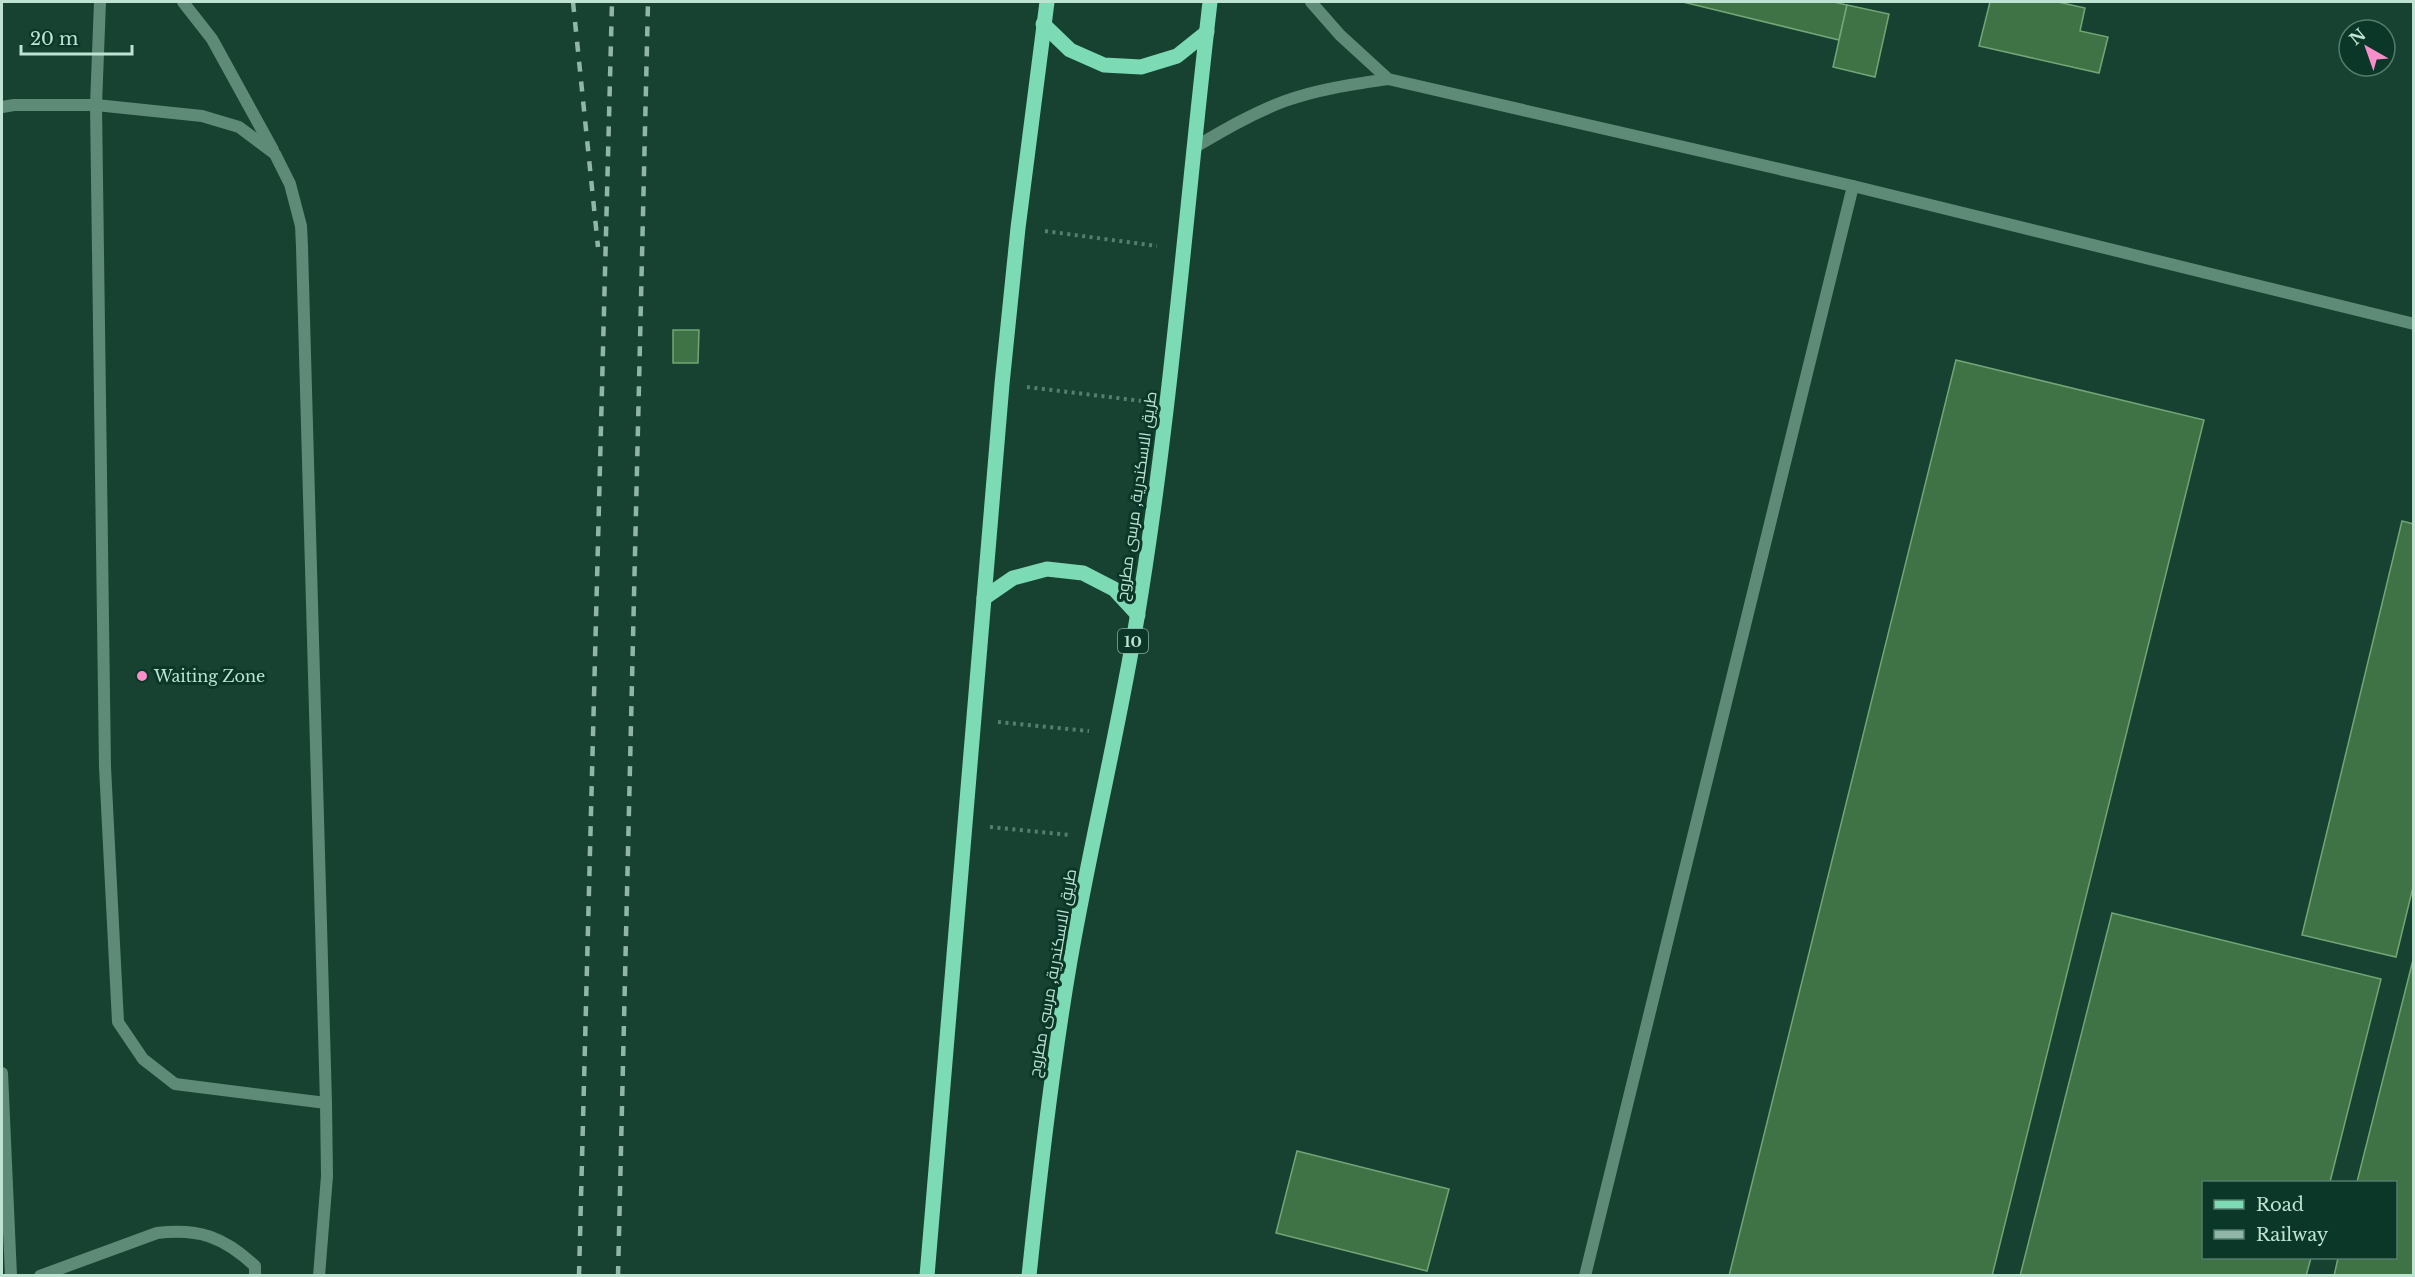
<svg xmlns="http://www.w3.org/2000/svg" width="2415" height="1277" viewBox="0 0 2415 1277" font-family="'Libre Baskerville',Cairo,serif">
  <rect width="100%" height="100%" fill="#174232"/>
  <g fill="#3f7244" stroke="#71a675" stroke-width="1.5">
    <path d="M1683 2H1834L1847 5 1839 40Z"/>
    <path d="M1990 2H2058L2085 8 2080 31 2108 37 2099 73 1979 46Z"/>
    <path d="M1847 5 1889 14 1875 77 1833 67Z"/>
    <path d="M673 330H699L698 363H673Z"/>
    <path d="M1956 360 2204 420 1992 1276H1729Z"/>
    <path d="M2402 521 2414 524V883L2396 957 2302 935Z"/>
    <path d="M2112 913 2381 979 2330 1182H2204V1258H2311L2306 1276H2020Z"/>
    <path d="M2414 956V1276H2334L2338 1258H2396V1182H2357Z"/>
    <path d="M1297 1151 1449 1189 1427 1271 1276 1233Z"/>
  </g>
  <g fill="none" stroke-linecap="round" stroke-linejoin="round">
    <g stroke="#557e6e" stroke-width="4" stroke-dasharray="3 4.5" stroke-linecap="butt">
      <path d="M1045 231 1157 246"/>
      <path d="M1027 387 1142 401"/>
      <path d="M998 722 1089 731"/>
      <path d="M990 827 1069 835"/>
    </g>
    <g stroke="#5e8a78" stroke-width="12">
      <path d="M100 2 96 105 105 767 118 1022 143 1059 175 1084 326 1103"/>
      <path d="M183 2 212 39 273 150"/>
      <path d="M1311 2 1340 35 1388 79"/>
      <path d="M2 107 14 105H96L202 116 239 127 275 154 290 184 301 226 302 247 326 1103 327 1176 319 1276"/>
      <path d="M1195 147C1224 130 1253 113 1285 101 1318 89 1354 84 1388 79L1853 186 2414 324"/>
      <path d="M40 1276 157 1233C199 1228 224 1237 255 1266V1276"/>
      <path d="M1585 1276 1853 186"/>
    </g>
    <path stroke="#5e8a78" stroke-width="12" d="M2 1073 11 1276"/>
    <g stroke="#7cdab5" stroke-width="15">
      <path d="M1043 24 1070 50 1104 65 1141 67 1177 56 1207 32"/>
      <path d="M984 598 1013 578 1047 569 1083 573 1114 589 1138 615"/>
      <path d="M927 1276 1002 384 1018 228 1047 2"/>
      <path d="M1029 1276C1040 1170 1052 1065 1070 961 1090 846 1118 733 1137 618 1171 414 1186 207 1210 2"/>
    </g>
    <g stroke="#8fb6a6" stroke-width="4.5" stroke-dasharray="10 10" stroke-linecap="butt">
      <path d="M573 2 598 247"/>
      <path d="M579 1276 612 2"/>
      <path d="M618 1276 648 2"/>
    </g>
  </g>
  <circle fill="#f98fca" stroke="#0b3728" stroke-width="2" cx="142" cy="676" r="6"/>
  <g text-anchor="middle" dominant-baseline="central" stroke-width="6" stroke-linejoin="round" paint-order="stroke">
    <rect fill="#0b3728" stroke="#88afa0" stroke-width="1.5" x="1118" y="629" width="30" height="24" rx="4.5"/>
    <g font-size="15" font-weight="bold" fill="#bee3d3">
      <text x="1133" y="641">10</text>
    </g>
    <g font-size="16" fill="#bee3d3" stroke="#0b3728">
      <text transform="translate(1136 496) rotate(-82)">طريق الاسكندرية, مرسى مطروح</text>
      <text transform="translate(1052 973) rotate(-80)">طريق الاسكندرية, مرسى مطروح</text>
    </g>
    <g font-size="16" fill="#bee3d3" stroke="#0b3728" text-anchor="start">
      <text x="154" y="676">Waiting Zone</text>
    </g>
  </g>
  <rect width="2415" height="1277" fill="none" stroke="#bee3d3" stroke-width="6"/>
  <rect x="2202" y="1181" width="195" height="78" fill="#0b3728" stroke="#537c6c" stroke-width="1.5"/>
  <rect x="2214" y="1200" width="30" height="9" fill="#7cdab5" stroke="#537c6c" stroke-width="1.5"/>
  <text x="2256" y="1211" font-size="18" fill="#bee3d3">Road</text>
  <rect x="2214" y="1230" width="30" height="9" fill="#8fb6a6" stroke="#537c6c" stroke-width="1.5"/>
  <text x="2256" y="1241" font-size="18" fill="#bee3d3">Railway</text>
  <g transform="translate(2367 48) rotate(320)"><circle r="28" fill="#0b3728" stroke="#537c6c" stroke-width="1.5"/>
  <path d="M0-4.5L10 22L0 15L-10 22Z" fill="#f98fca"/>
  <text y="-9" font-size="16" font-weight="bold" text-anchor="middle" fill="#bee3d3">N</text>
  </g>
  <path d="M21 45v9h111v-9" fill="none" stroke="#bee3d3" stroke-width="3"/>
  <text x="30" y="45" font-size="18" fill="#bee3d3" stroke="#0b3728" stroke-width="4.5" paint-order="stroke">20 m</text>
</svg>
